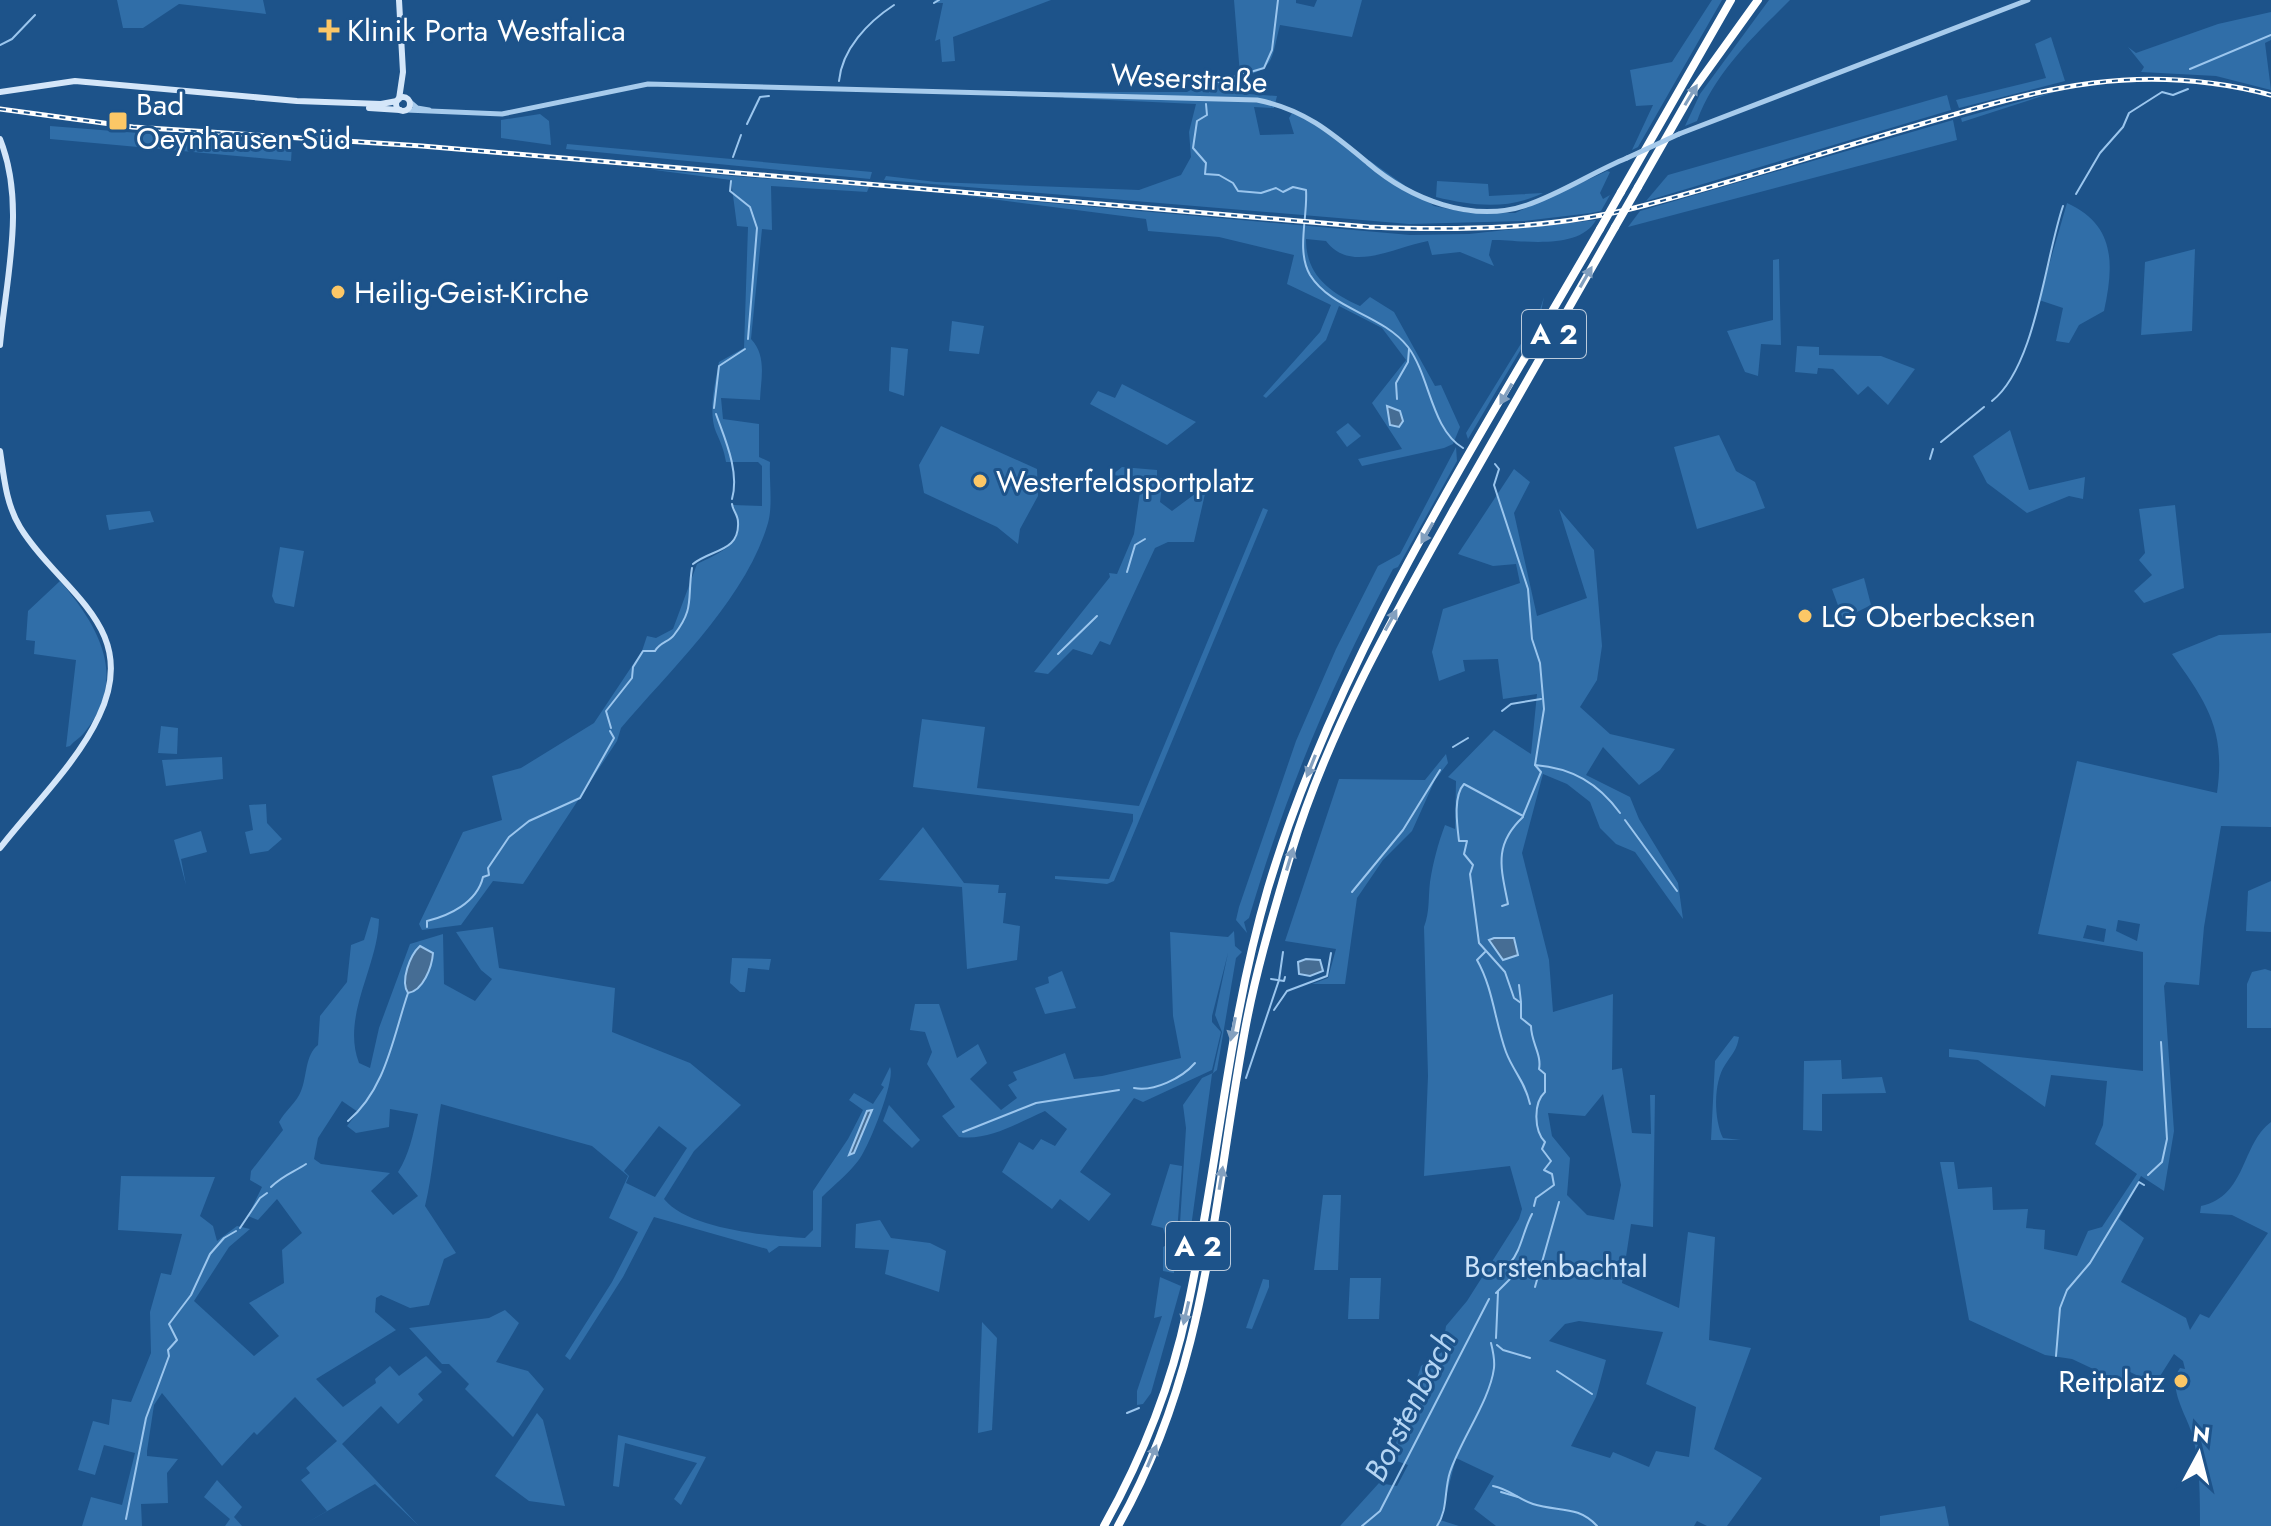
<svg xmlns="http://www.w3.org/2000/svg" width="2271" height="1526" viewBox="0 0 2271 1526" font-family="Jost,sans-serif">
  <rect width="100%" height="100%" fill="#1d538a"/>
  <g fill="#306ea8" fill-rule="evenodd">
    <path d="M117 0H263L266 14 179 4 143 28H123Z"/>
    <path d="M935 0H1051L953 37 955 61 942 62 940 39 935 41 943 3H933Z"/>
    <path d="M1234 0H1296V3L1314 7 1317 0H1362L1352 37 1280 25C1270 64 1276 66 1236 80L1235 93 1277 96 1274 108 1254 107 1260 135 1294 134 1289 118 1292 113 1309 118 1434 206 1469 213H1515L1607 171 1610 172 1600 193 1603 199 1610 195 1601 211 1591 213 1523 221 1409 224 884 180 886 176 936 182 1139 190 1181 175 1191 157 1189 132 1196 104 1064 98 1059 92H1187L1211 79 1240 75Z"/>
    <path d="M1712 0H1722L1638 147 1632 150 1653 105 1636 106 1630 70 1672 62Z"/>
    <path d="M1769 0H1790C1754 36 1715 72 1697 121L1685 126 1700 94Z"/>
    <path d="M2271 12V40L2265 43 2271 90 2216 76 2141 72 2144 67 2128 47 2136 53 2218 24Z"/>
    <path d="M2051 37 2065 81 1959 108 1956 100 2046 78 2035 44Z"/>
    <path d="M2061 90 1962 122 1961 118Z"/>
    <path d="M1947 95 1951 110 1646 201 1668 175Z"/>
    <path d="M540 114 549 121 551 145 501 138V120Z"/>
    <path d="M1953 120 1957 140 1628 227 1640 211Z"/>
    <path d="M50 126 292 145 291 161 50 139Z"/>
    <path d="M567 144 872 172 870 179 566 149Z"/>
    <path d="M647 169 869 187 867 192 771 186 772 230 762 229 751 339C767 356 761 378 760 400L721 398 723 419 759 424V457L770 462C769 481 773 505 768 523 746 599 671 669 621 728L617 741 523 884 493 881 461 925 422 930 419 924 463 832 502 820 492 776 521 768 594 723 642 651 647 636 656 638 673 629 697 564C726 550 750 541 733 505L762 506V466L758 462H726C724 450 721 443 716 432 708 412 715 383 719 362L744 348 748 227 737 226 731 180Z"/>
    <path d="M1437 181 1488 184 1489 196 1543 193C1508 210 1473 206 1436 197Z"/>
    <path d="M961 195 1410 235 1469 234 1596 220C1579 251 1522 240 1492 240L1489 255 1494 266 1460 252 1432 255 1428 241C1394 247 1351 274 1326 241L1306 239C1306 275 1329 292 1360 306L1370 297 1394 312 1435 386 1441 385 1460 427 1453 444 1444 448 1362 466 1358 459 1402 449 1372 403 1406 360 1382 328 1339 306 1326 340 1266 398 1263 396 1320 332 1331 305 1287 284 1294 255 1219 237 1148 231 1146 219Z"/>
    <path d="M2067 203C2116 225 2114 265 2104 311L2079 325 2069 343 2056 341 2063 308 2039 300Z"/>
    <path d="M2195 249 2192 331 2141 335 2145 262Z"/>
    <path d="M1779 259 1781 345 1761 344 1758 376 1745 372 1727 331 1773 320V260Z"/>
    <path d="M1544 297 1540 317 1468 439 1466 433 1538 316Z"/>
    <path d="M952 321 984 326 979 354 949 351Z"/>
    <path d="M1797 346 1819 347V355L1881 356 1915 369 1888 405 1868 386 1858 395 1833 369 1818 368 1817 374 1795 372Z"/>
    <path d="M891 347 908 349 904 396 889 391Z"/>
    <path d="M1122 384 1196 422 1167 445 1090 404 1098 391 1115 398Z"/>
    <path d="M1348 423 1361 436 1347 447 1336 432Z"/>
    <path d="M941 426 1037 469 1038 496 1020 529 1018 544 997 527 924 493 919 465Z"/>
    <path d="M2010 430 2029 490 2085 477 2083 499 2069 496 2027 513 1987 483 1973 456Z"/>
    <path d="M1719 435 1736 471 1755 482 1765 508 1697 529 1674 447Z"/>
    <path d="M1456 447 1457 461 1398 567 1393 569C1331 685 1286 792 1249 918L1244 922 1247 933 1236 920 1239 907 1296 741 1336 649 1378 566 1400 554Z"/>
    <path d="M1122 467 1157 470V478H1163L1160 502 1172 511 1207 485 1194 542H1168L1155 548 1110 645 1100 641 1092 655 1073 649 1048 674 1034 672 1110 577 1109 573 1117 574 1134 534 1142 478 1112 475Z"/>
    <path d="M1514 469 1530 482 1514 513 1537 616 1587 598 1559 509 1594 550 1602 646 1597 680 1580 707 1610 734 1675 749 1660 770 1639 785 1603 747 1586 775 1630 797 1639 819 1678 883 1683 919 1635 852 1616 844 1600 828 1590 802 1567 784 1543 774 1522 853 1549 960 1553 1012 1613 994 1612 1070 1622 1068 1632 1133 1651 1134 1650 1095H1655L1653 1227 1631 1224 1622 1283 1679 1308 1688 1232 1715 1237 1709 1340 1751 1348 1714 1449 1762 1478 1727 1526H1707L1697 1521 1694 1526H1496L1474 1509 1494 1476 1456 1458 1440 1520 1459 1526H1340L1379 1483 1397 1486 1408 1465 1391 1459 1421 1366 1442 1352 1446 1326 1467 1301 1519 1219 1522 1209 1510 1166 1424 1176 1428 1076 1424 927C1430 911 1428 899 1430 882 1433 862 1438 844 1445 825L1455 829 1456 781 1448 777 1494 730 1531 754 1537 694 1503 699 1498 659 1463 660 1465 671 1439 681 1432 652 1443 609 1520 583 1516 564 1493 566 1458 554ZM1603 1094 1621 1185 1614 1220 1587 1215 1567 1195 1570 1158 1552 1136 1548 1113 1585 1116ZM1579 1321 1663 1332 1646 1384 1696 1407 1689 1457 1656 1451 1649 1467 1613 1452 1610 1458 1571 1446 1596 1397 1606 1360 1549 1341 1565 1324Z"/>
    <path d="M2175 505 2184 588 2144 603 2134 591 2152 575 2139 560 2145 553 2139 509Z"/>
    <path d="M1263 508 1268 510 1114 881 1107 884 1055 879V876L1109 879 1133 821V814L913 787 922 719 985 727 977 788 1139 806Z"/>
    <path d="M150 511 154 522 109 530 106 515Z"/>
    <path d="M280 547 304 551 294 607 275 603 272 596Z"/>
    <path d="M1864 578 1871 605 1843 619 1832 589Z"/>
    <path d="M60 581C98 625 130 679 84 733 80 738 74 741 70 746L66 747 76 660 34 654 35 641 26 640 28 611Z"/>
    <path d="M2271 633V827L2221 826 2204 927 2199 985 2166 982 2164 986 2174 1131 2164 1191 2141 1176 2119 1219 2144 1238 2121 1282 2186 1318 2190 1330 2200 1314 2209 1318 2268 1233 2232 1215 2200 1213 2201 1206C2247 1196 2241 1144 2271 1122V1526H2200C2200 1498 2200 1464 2193 1437 2188 1417 2166 1387 2180 1368L2185 1369 2183 1361 2174 1354 2155 1384 2128 1371 2121 1382 2072 1359 2045 1355 1969 1320 1940 1162H1954L1958 1189 1992 1187 1993 1210 2028 1209 2026 1228 2045 1230 2044 1249 2077 1256 2088 1231 2102 1227 2137 1174 2095 1144 2103 1125 2107 1081 2051 1075 2045 1107 1978 1060 1949 1057V1049L2143 1071V952L2038 934 2077 761 2217 793C2226 730 2207 703 2172 654L2219 635ZM2118 920 2140 924 2137 941 2116 931ZM2087 925 2106 929 2104 942 2083 938Z"/>
    <path d="M161 726 178 728 177 754 158 753Z"/>
    <path d="M1446 754 1448 763 1435 780 1412 831 1383 860 1357 898 1345 984H1312L1328 978 1336 949 1285 941 1339 779 1425 780Z"/>
    <path d="M222 757 223 779 166 786 162 760Z"/>
    <path d="M266 804 267 823 282 839 268 851 250 854 245 832 253 830 249 805Z"/>
    <path d="M923 827 964 883 999 885 998 893H1006L1003 923 1020 926 1017 960 967 969 962 887 879 880Z"/>
    <path d="M201 831 207 852 181 859 186 885 174 840Z"/>
    <path d="M2271 881V932L2246 931 2248 891Z"/>
    <path d="M371 917 379 919C378 967 341 1016 359 1063L370 1068 379 1028 410 944 443 934 444 984 475 1001 492 979 481 970 456 932 493 927 499 968 615 988 612 1032 690 1063 741 1105 694 1151 664 1199C688 1229 767 1236 805 1238L813 1230V1191L848 1139 863 1110 849 1100 854 1093 873 1104 884 1087 881 1085 890 1067C896 1079 868 1149 858 1161 848 1174 834 1185 822 1197L821 1247 779 1246 769 1253 767 1249 654 1217 623 1277 570 1360 565 1356 612 1282 638 1232 609 1218 628 1176 592 1146 441 1104C435 1137 433 1174 425 1206L456 1253 444 1259 429 1305 410 1308 381 1295 376 1298 375 1312 396 1330 316 1379 343 1407 376 1383 375 1379 390 1366 399 1376 426 1356 442 1372 418 1394 423 1400 398 1424 381 1406 342 1444 419 1526 375 1484 301 1526 327 1511 301 1480 310 1473 306 1468 337 1441 295 1397 257 1435 254 1432 222 1466 162 1393 154 1405 147 1451V1456L178 1459 167 1473 168 1503 141 1504 142 1526H82L91 1497 122 1505 135 1453 104 1445 95 1475 78 1470 93 1421 109 1425 112 1399 131 1402 151 1353 150 1312 161 1273 171 1275 182 1234 118 1230 121 1176 215 1177 200 1216 213 1226 217 1241 237 1226 250 1229 229 1247 194 1301 254 1356 279 1336 249 1303 284 1283 282 1250 302 1233 277 1199 258 1220 248 1216 262 1187 250 1180 251 1171 283 1130 279 1122C285 1111 297 1102 301 1091 307 1077 305 1055 318 1045L320 1016 347 982 351 945 364 940ZM342 1101 358 1112 347 1126 356 1133 389 1127 390 1109 418 1114C413 1134 409 1155 398 1172L418 1196 393 1215 371 1191 390 1173 321 1164 314 1159 318 1138ZM659 1126 687 1148 655 1197 626 1183 629 1176 624 1171Z"/>
    <path d="M1234 931 1235 946 1242 952 1236 958 1217 1070 1212 1074 1185 1271H1177L1186 1128 1183 1105 1202 1078 1213 1073 1222 1032 1215 1015 1228 953 1212 1016V1022L1221 1032 1212 1070 1143 1102 1134 1098 1080 1172 1111 1194 1089 1221 1060 1199 1052 1209 1002 1172 1019 1142 1033 1150 1041 1139 1055 1146 1067 1129 1045 1111C1017 1123 990 1141 959 1137L942 1116 955 1107 927 1064 932 1052 925 1032 910 1030 915 1004H939L957 1058 978 1044 987 1063 970 1079 1001 1110 1017 1098 1008 1085 1017 1080 1013 1072 1065 1053 1074 1079 1102 1076 1181 1058 1173 1016 1170 932 1228 937Z"/>
    <path d="M732 958 771 959 769 970 748 968 745 992H740L730 983Z"/>
    <path d="M2265 969 2271 971V1028H2247V984L2252 972Z"/>
    <path d="M1062 971 1076 1008 1045 1014 1035 988 1049 983 1048 977Z"/>
    <path d="M1734 1036 1739 1037C1737 1050 1732 1054 1725 1065 1713 1083 1714 1120 1723 1138L1741 1140H1711L1715 1061Z"/>
    <path d="M1841 1060 1842 1079 1882 1077 1886 1093 1822 1094V1131L1803 1130 1804 1061Z"/>
    <path d="M889 1105 920 1140 912 1148 883 1121Z"/>
    <path d="M1170 1164 1182 1166 1174 1273 1163 1271V1247L1168 1244 1163 1228 1151 1225Z"/>
    <path d="M1323 1195H1341L1338 1270H1314Z"/>
    <path d="M880 1220 891 1238 930 1243 946 1251 939 1292 885 1274 889 1250 855 1248 856 1224Z"/>
    <path d="M1160 1277 1181 1286 1151 1393 1143 1404 1137 1405V1391L1162 1316 1154 1318Z"/>
    <path d="M1350 1278H1381L1379 1319H1348Z"/>
    <path d="M1263 1279 1269 1280V1287L1252 1329 1246 1328Z"/>
    <path d="M505 1310 519 1323 496 1362 528 1371 544 1389 513 1437 465 1389 469 1384 449 1364H442L409 1328 489 1318Z"/>
    <path d="M982 1322 997 1338 992 1430 978 1433Z"/>
    <path d="M537 1413 543 1420 565 1506 529 1501 495 1476Z"/>
    <path d="M618 1435 706 1457 681 1505 674 1499 697 1463 625 1443 619 1487 613 1486Z"/>
    <path d="M217 1480 242 1507 234 1517 242 1526H225L230 1519 204 1497Z"/>
    <path d="M1945 1506 1949 1526H1880V1516Z"/>
  </g>
  <g fill="#466d94" stroke="#9bc6ee" stroke-width="2">
    <path d="M1387 406 1400 411 1403 421 1399 427 1390 425Z"/>
    <path d="M1494 938H1514L1518 955 1503 960 1489 940Z"/>
    <path d="M420 946 433 953C432 967 423 991 408 993 400 981 410 955 420 946Z"/>
    <path d="M1306 959 1320 960 1323 971 1310 976 1299 974 1298 962Z"/>
    <path d="M872 1110 854 1153 849 1155 867 1111Z"/>
  </g>
  <g fill="none" stroke-linecap="round" stroke-linejoin="round">
    <g stroke="#9bc6ee" stroke-width="2">
      <path d="M934 3 939 0"/>
      <path d="M0 45 12 39 35 15"/>
      <path d="M2190 69 2271 35"/>
      <path d="M839 81C842 49 868 22 894 5"/>
      <path d="M1207 90 1210 84 1264 68 1272 50 1278 0"/>
      <path d="M1206 104 1207 115 1197 121 1193 148 1206 163 1205 174 1219 175 1233 183 1238 191 1261 193 1276 188 1283 192 1293 187 1306 190C1308 216 1296 251 1310 275 1332 310 1382 314 1408 347 1430 376 1431 429 1463 448"/>
      <path d="M747 124 760 97 769 96"/>
      <path d="M733 157 741 135"/>
      <path d="M731 181 730 191 750 207 757 228 748 339"/>
      <path d="M2076 194 2100 153 2123 127 2129 113 2162 92 2173 95 2188 89"/>
      <path d="M1397 399 1396 383 1408 362 1409 349"/>
      <path d="M1992 401C2036 366 2045 258 2063 206"/>
      <path d="M714 408 719 366 745 349"/>
      <path d="M716 414C724 437 740 471 732 499"/>
      <path d="M1941 442 1984 407"/>
      <path d="M1930 459 1933 449"/>
      <path d="M1495 464 1499 469 1494 485 1528 589 1532 639 1540 663 1544 709 1535 765 1541 772 1523 816 1464 784C1453 796 1457 824 1459 841H1467L1464 854 1473 865 1470 874 1479 943 1505 972 1514 998 1521 1003V1018L1531 1026C1531 1042 1542 1055 1539 1069L1545 1074V1092C1533 1103 1534 1131 1545 1142L1542 1149 1551 1161 1544 1170 1552 1174 1554 1185 1536 1198 1534 1206"/>
      <path d="M693 564C711 549 740 552 738 522 738 515 733 511 732 504"/>
      <path d="M1127 572 1135 545 1145 539"/>
      <path d="M1058 654 1097 616"/>
      <path d="M1502 711 1511 704 1541 699"/>
      <path d="M611 728 606 711 632 678 633 667 643 651H655C660 642 669 642 674 635 695 608 687 599 692 568"/>
      <path d="M1453 747 1468 738"/>
      <path d="M1535 765C1572 768 1598 783 1620 813"/>
      <path d="M1625 820 1677 891"/>
      <path d="M1352 892 1403 830 1440 770"/>
      <path d="M1502 906 1508 904C1501 868 1493 845 1523 817"/>
      <path d="M427 927V921C448 916 477 903 483 877L489 875 488 868 509 837 529 821 580 798 614 738 610 731"/>
      <path d="M1485 952 1477 960C1493 988 1495 1022 1506 1052 1514 1073 1524 1079 1530 1104"/>
      <path d="M1271 979 1284 981 1285 977"/>
      <path d="M1519 985 1521 1002"/>
      <path d="M1274 1010 1287 991 1327 976 1331 953"/>
      <path d="M1246 1078 1279 980 1283 952"/>
      <path d="M1134 1088C1154 1092 1182 1078 1195 1063"/>
      <path d="M348 1121C386 1089 393 1037 408 993"/>
      <path d="M963 1132 1036 1103 1119 1090"/>
      <path d="M2148 1175 2162 1162 2167 1139 2161 1042"/>
      <path d="M271 1187C283 1175 294 1172 306 1164"/>
      <path d="M240 1228 260 1198 267 1193"/>
      <path d="M1535 1287 1559 1202"/>
      <path d="M1496 1293 1514 1275 1510 1263C1521 1251 1523 1231 1532 1214"/>
      <path d="M1496 1338 1498 1292"/>
      <path d="M1497 1345 1503 1350 1530 1358"/>
      <path d="M2056 1356 2060 1308 2067 1290 2090 1263 2139 1182 2144 1185"/>
      <path d="M1557 1371 1592 1394"/>
      <path d="M1127 1413 1139 1408"/>
      <path d="M1493 1486C1509 1489 1518 1499 1533 1504 1558 1512 1578 1505 1597 1526"/>
      <path d="M1501 1492 1518 1497"/>
      <path d="M126 1519 146 1418 169 1356 168 1350 177 1340 169 1324 191 1295 210 1254 224 1238 236 1231"/>
      <path d="M1362 1526 1380 1511 1489 1299"/>
      <path d="M1437 1526C1448 1510 1444 1490 1450 1472 1461 1439 1490 1400 1494 1368 1495 1359 1493 1351 1491 1343"/>
    </g>
    <g stroke="#a7cbec" stroke-width="5">
      <path d="M410 102 417 108 429 110"/>
      <path d="M406 110 502 114 648 84 1257 100C1304 109 1332 133 1368 163 1410 199 1472 224 1527 205 1562 193 1593 172 1627 158"/>
      <path d="M1679 134 2028 0"/>
    </g>
    <g stroke="#d4e6f9" stroke-width="6">
      <path d="M399 0 403 72 399 99"/>
      <path d="M0 92 75 81 297 101 381 104 397 101"/>
      <circle cx="403" cy="104" r="7"/>
      <path d="M369 108 400 110"/>
      <path d="M0 139C26 204 6 278 0 345"/>
      <path d="M0 451C4 477 6 504 20 527 59 591 142 626 99 716 78 762 31 808 0 848"/>
    </g>
    <g stroke="#fff" stroke-width="8">
      <path d="M1638 187 1694 89 1758 0"/>
      <path d="M1621 192 1731 0"/>
      <path d="M1104 1526C1142 1458 1171 1386 1187 1310 1218 1169 1227 1028 1268 888 1338 654 1479 440 1600 229"/>
      <path d="M1118 1526C1209 1364 1212 1207 1245 1030 1256 970 1274 911 1291 853 1328 731 1392 619 1454 509 1508 415 1562 321 1615 227"/>
    </g>
    <defs>
      <path id="rail" d="M0 109 133 127 422 146 1369 227C1461 231 1557 229 1646 205 1734 182 1821 153 1908 128 2038 90 2135 59 2271 95"/>
    </defs>
    <use href="#rail" stroke="#fff" stroke-width="5"/>
    <use href="#rail" stroke="#1d538a" stroke-width="2" stroke-dasharray="6" stroke-linecap="butt"/>
    <path stroke="#a7cbec" stroke-width="5" d="M1627 158 1679 134"/>
    <g stroke="#fff" stroke-width="8">
      <path d="M1615 227 1638 187"/>
      <path d="M1600 229 1621 192"/>
    </g>
  </g>
  <defs><path id="oneway-solid" d="M-6-.8H1V-3.2L6.5 0L1 3.2V.8H-6Z" transform="scale(2)"/></defs>
  <g fill="#83a0bf">
    <use href="#oneway-solid" transform="translate(1691 95) rotate(-59)"/>
    <use href="#oneway-solid" transform="translate(1586 277) rotate(-60)"/>
    <use href="#oneway-solid" transform="translate(1506 394) rotate(120)"/>
    <use href="#oneway-solid" transform="translate(1427 533) rotate(120)"/>
    <use href="#oneway-solid" transform="translate(1391 620) rotate(-61)"/>
    <use href="#oneway-solid" transform="translate(1311 766) rotate(112)"/>
    <use href="#oneway-solid" transform="translate(1290 859) rotate(-73)"/>
    <use href="#oneway-solid" transform="translate(1233 1029) rotate(101)"/>
    <use href="#oneway-solid" transform="translate(1221 1178) rotate(-81)"/>
    <use href="#oneway-solid" transform="translate(1186 1313) rotate(103)"/>
    <use href="#oneway-solid" transform="translate(1152 1456) rotate(-67)"/>
  </g>
  <g fill="#fcc766" stroke="#1d538a" stroke-width="3">
    <path d="M325 18h8v8h8v8h-8v8h-8v-8h-8v-8h8z"/>
    <rect x="108" y="111" width="20" height="20" rx="4"/>
    <circle cx="338" cy="292" r="8"/>
    <circle cx="980" cy="481" r="8"/>
    <circle cx="1805" cy="616" r="8"/>
    <circle cx="2181" cy="1381" r="8"/>
  </g>
  <g text-anchor="middle" dominant-baseline="central" stroke-width="6" stroke-linejoin="round" paint-order="stroke">
    <g fill="#1d538a" stroke="#bbcbdc" stroke-width="2">
      <rect x="1522" y="310" width="64" height="48" rx="6"/>
      <rect x="1166" y="1222" width="64" height="48" rx="6"/>
    </g>
    <g font-size="28" font-weight="bold" fill="#fff">
      <text x="1554" y="334">A 2</text>
      <text x="1198" y="1246">A 2</text>
    </g>
    <g font-size="30" fill="#fff" stroke="#1d538a" text-anchor="start">
      <text x="347" y="30">Klinik Porta Westfalica</text>
      <text x="136" y="104">Bad<tspan x="136" dy="34">Oeynhausen Süd</tspan></text>
      <text x="354" y="292">Heilig-Geist-Kirche</text>
      <text x="996" y="481">Westerfeldsportplatz</text>
      <text x="1821" y="616">LG Oberbecksen</text>
      <text x="2165" y="1381" text-anchor="end">Reitplatz</text>
    </g>
    <g font-size="30" fill="#fff" stroke="#1d538a">
      <text transform="translate(1189 78) rotate(3)">Weserstraße</text>
    </g>
    <g font-size="30" fill="#cde3f9" stroke="#1d538a">
      <text x="1556" y="1266">Borstenbachtal</text>
    </g>
    <g font-size="32" font-style="italic" fill="#b3d4f3" stroke="#1d538a">
      <text transform="translate(1410 1406) rotate(-63)">Borstenbach</text>
    </g>
  </g>
  <g transform="translate(2199 1454) rotate(7)" stroke="#1d538a" stroke-width="6" paint-order="stroke">
  <path d="M0-6L14 30L0 20L-14 30Z" fill="#ffffff"/>
  <text y="-12" font-size="22" font-weight="bold" text-anchor="middle" fill="#ffffff">N</text>
  </g>
</svg>
